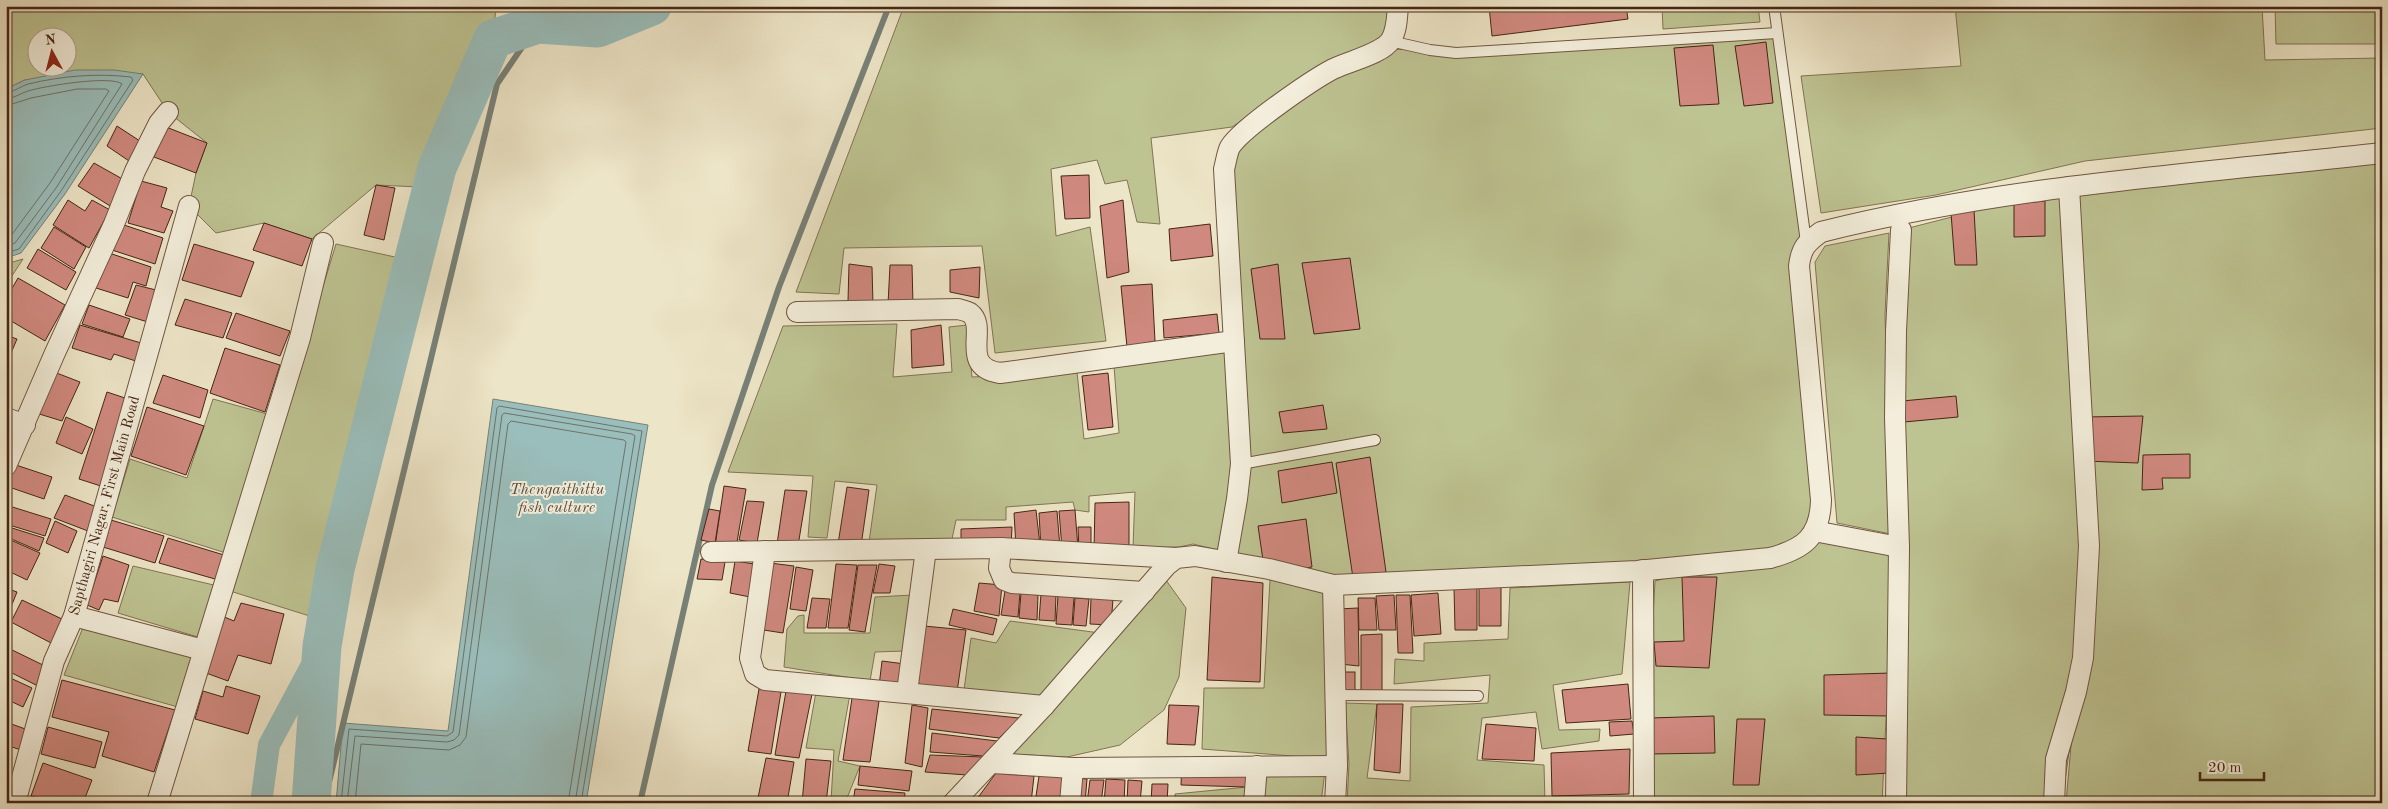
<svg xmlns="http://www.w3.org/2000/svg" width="2388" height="809" viewBox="0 0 2388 809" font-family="'Old Standard TT',serif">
  <rect width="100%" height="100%" fill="#ede5c7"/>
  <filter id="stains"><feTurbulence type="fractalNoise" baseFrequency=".004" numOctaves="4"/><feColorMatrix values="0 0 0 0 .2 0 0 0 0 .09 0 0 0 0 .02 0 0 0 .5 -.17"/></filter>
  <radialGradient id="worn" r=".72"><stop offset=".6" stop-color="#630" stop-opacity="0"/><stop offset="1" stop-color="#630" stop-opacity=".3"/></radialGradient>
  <g fill="#bec392" stroke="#827453" fill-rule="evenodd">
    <path d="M6 6H496L493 39 419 187 376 185 312 239 264 223 216 233 189 206 196 173 207 143 168 112 143 74 25 80 6 89ZM38 38H68V68H38Z"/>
    <path d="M904 6H1391L1383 36 1362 52 1291 87 1232 127 1151 138 1160 224 1137 222 1127 180 1105 184 1097 160 1051 169 1056 236 1090 227 1106 341 995 353 982 246 844 248 839 294 796 292Z"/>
    <path d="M1662 6H1758L1760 22 1663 29Z"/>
    <path d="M1955 6H2262L2265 60 2382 58V128L2085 161 1936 195 1821 213 1801 76 1961 66Z"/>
    <path d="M2275 6H2382V44H2276Z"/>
    <path d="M1777 33 1805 230 1821 500 1791 553 1333 585 1226 562 1241 464 1224 169 1264 117 1381 49 1430 50Z"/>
    <path d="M2382 153V803H2066L2073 723 2062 803H1896L1901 230 2069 187Z"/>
    <path d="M1889 233 1885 314 1891 534 1837 523 1815 262 1825 246Z"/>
    <path d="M336 244 404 259 316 618 230 591Z"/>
    <path d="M23 259 6 285V264Z"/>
    <path d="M897 324 893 377 952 372 949 327 967 325 972 377 1077 372 1084 439 1119 433 1114 366 1227 352 1234 471 1218 550 1193 544 1179 547 1133 548 1135 492 1089 496V512L1075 510 1073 502 1006 507V520H956L952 539 869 542 877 485 835 481 827 538 808 537 813 476 728 472 783 326Z"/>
    <path d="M213 399 271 415 229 554 112 517 130 459 187 478Z"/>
    <path d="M1817 538 1894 552 1882 803H1651L1648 710 1655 581Z"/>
    <path d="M133 566 218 586 201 638 118 613Z"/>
    <path d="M1163 576 1186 608 1179 677 1164 710 1120 745 1067 757 1008 754Z"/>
    <path d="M1270 580 1325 590 1331 759 1202 749 1204 688H1264Z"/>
    <path d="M1630 582 1622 674 1553 685 1559 730 1600 729 1599 741 1542 749 1536 712 1482 718 1477 760 1544 765 1545 803H1347L1349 764 1345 703 1377 704 1367 778 1410 781 1411 707 1488 703 1490 675 1394 684 1395 659 1424 661V643L1508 639 1510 588Z"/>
    <path d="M913 595 905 651 875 652 870 681 784 667 787 629 798 616 804 615V633H870L875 597Z"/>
    <path d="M1010 621 1100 633 1041 696 964 690 971 638 996 643Z"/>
    <path d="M84 625 192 657 178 707 64 675Z"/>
    <path d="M816 692 850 694 838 761 860 766 847 798 831 801 834 750 806 748Z"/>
    <path d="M1263 771H1325L1321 803H1260Z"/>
    <path d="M1247 787 1246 803H1176L1175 794Z"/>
  </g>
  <g fill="#9abebb" stroke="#788178">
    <path d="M75 70H114L143 74 65 194 21 253 6 258V89L25 80Z"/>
    <path d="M493 399 648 425 586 803H336L343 723 448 731Z"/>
  </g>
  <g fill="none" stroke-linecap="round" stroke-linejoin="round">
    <g stroke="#707268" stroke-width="1">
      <path d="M6 93C14 92 21 86 28 84 62 76 96 73 131 77L133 80 61 191 19 249 6 253"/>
      <path d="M6 99C15 98 21 93 28 91 44 86 111 75 122 84L56 188 15 243 6 246"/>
      <path d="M6 106 31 98 77 89H106L109 91 50 183 10 237 6 238"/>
      <path d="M341 803 349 729 447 736 453 732 497 408 499 406 642 431 581 803"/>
      <path d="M347 803 355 736 447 742 454 740 459 735 502 415 504 413 632 434 635 436 575 803"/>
      <path d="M355 803 361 744 449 750 460 745 466 737 508 424 511 421 624 440 626 442 568 803"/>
    </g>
    <g stroke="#788178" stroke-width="6">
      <path d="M324 803 497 84 550 6"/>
      <path d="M640 803 712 485 779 287 889 6"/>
    </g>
    <path stroke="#9abebb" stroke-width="22" d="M261 803 269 745 322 646"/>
    <path stroke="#9abebb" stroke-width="39" d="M311 803 322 646 335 569 437 168 493 39 538 24 598 28 652 6"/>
  </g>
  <g fill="#d0897f" stroke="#462614">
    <path d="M1489 6H1626L1628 19 1492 36Z"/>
    <path d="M1766 42 1773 103 1744 106 1735 46Z"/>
    <path d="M1713 45 1719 104 1680 106 1674 48Z"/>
    <path d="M117 126 143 143 132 163 107 146Z"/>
    <path d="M166 127 207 143 196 173 154 157Z"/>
    <path d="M94 163 126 181 115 209 78 186Z"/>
    <path d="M1089 175 1090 218 1065 219 1061 176Z"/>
    <path d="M141 181 167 188 161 207 173 211 164 233 128 223Z"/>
    <path d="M376 185 395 188 384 240 364 235Z"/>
    <path d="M68 200 85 211 92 200 110 210 89 248 53 225Z"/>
    <path d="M1123 200 1129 272 1107 278 1100 206Z"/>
    <path d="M2045 201V236L2014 237V204Z"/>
    <path d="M1974 210 1977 265H1955L1951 213Z"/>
    <path d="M264 223 312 239 302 266 253 250Z"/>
    <path d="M121 224 163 238 155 264 112 250Z"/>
    <path d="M1210 224 1213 256 1171 261 1169 229Z"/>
    <path d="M54 227 86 247 74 269 41 248Z"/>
    <path d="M194 244 254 262 241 297 182 280Z"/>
    <path d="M38 249 76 272 66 290 27 268Z"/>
    <path d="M109 253 151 267 146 286 133 282 128 298 96 288Z"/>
    <path d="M1350 258 1360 329 1314 334 1302 263Z"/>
    <path d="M849 264 872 267 873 305 848 301Z"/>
    <path d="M1278 264 1285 339H1260L1251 269Z"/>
    <path d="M890 265H912L913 305 888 304Z"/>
    <path d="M980 267 979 298 950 292V270Z"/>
    <path d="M18 278 65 305 45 341 6 318V299Z"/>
    <path d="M1152 284 1155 341 1127 347 1121 286Z"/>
    <path d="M136 285 160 291 151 323 125 315Z"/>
    <path d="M185 299 232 313 223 338 175 325Z"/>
    <path d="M89 305 130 319 123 337 82 324Z"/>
    <path d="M236 313 290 331 280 356 226 338Z"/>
    <path d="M1217 314 1219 333 1164 338 1163 320Z"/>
    <path d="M80 325 148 345 142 363 114 354 111 360 72 348Z"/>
    <path d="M941 325 944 365 912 368 911 330Z"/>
    <path d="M6 335 17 339 6 365Z"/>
    <path d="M225 348 280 365 265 412 210 393Z"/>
    <path d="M54 372 80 382 62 421 36 413Z"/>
    <path d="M1108 373 1113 427 1088 430 1082 376Z"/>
    <path d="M163 375 208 390 200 418 153 403Z"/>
    <path d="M107 392 134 401 107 488 79 479Z"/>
    <path d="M1956 396 1958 417 1904 422 1902 401Z"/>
    <path d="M1323 405 1327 429 1283 433 1279 412Z"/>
    <path d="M147 407 204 426 186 475 131 456Z"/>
    <path d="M2143 416 2138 463 2084 461V417Z"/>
    <path d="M66 417 93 429 82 454 56 443Z"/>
    <path d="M2190 454V478H2162L2163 489 2142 490 2143 455Z"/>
    <path d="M1370 457 1386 572 1353 578 1336 463Z"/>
    <path d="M1332 462 1337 493 1282 503 1278 471Z"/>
    <path d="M16 465 52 477 44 499 6 486Z"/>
    <path d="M724 486 746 489 736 548 715 546Z"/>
    <path d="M847 487 869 490 861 546 838 544Z"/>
    <path d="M785 490 807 491 798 546 777 544Z"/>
    <path d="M65 495 97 507 88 531 54 518Z"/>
    <path d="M747 501 764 502 757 543 739 540Z"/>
    <path d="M1129 502V553L1094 551 1095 503Z"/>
    <path d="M6 505 51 519 45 536 6 524Z"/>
    <path d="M709 509 720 511 715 543 701 540Z"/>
    <path d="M1036 510 1040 545 1016 547 1014 513Z"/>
    <path d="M1075 510 1078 548 1062 549 1059 511Z"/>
    <path d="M1057 511 1060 548 1041 549 1039 513Z"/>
    <path d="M1306 519 1312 567 1265 574 1258 526Z"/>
    <path d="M111 520 164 536 155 563 103 547Z"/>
    <path d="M55 521 77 531 68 553 46 543Z"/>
    <path d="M1012 527 1011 547H961V529Z"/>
    <path d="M1078 527H1091V551L1079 550Z"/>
    <path d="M12 528 44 538 39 551 7 537Z"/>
    <path d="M6 538 40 553 27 580 6 570Z"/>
    <path d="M168 538 224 555 215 579 159 563Z"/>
    <path d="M103 556 129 565 118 602 104 599 99 610 87 605Z"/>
    <path d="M701 559 725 562 722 580 697 579Z"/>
    <path d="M735 561 754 564 750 597 730 593Z"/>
    <path d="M770 563 794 566 783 633 757 629Z"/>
    <path d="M836 564 857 565 848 628H828Z"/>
    <path d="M879 564 895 566 890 593H873Z"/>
    <path d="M858 565H877L865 632 849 630Z"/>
    <path d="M796 567 813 570 806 611 790 609Z"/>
    <path d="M1212 577 1263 583 1260 682 1207 680Z"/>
    <path d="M1682 577H1717L1709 668 1656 666 1654 642 1684 641Z"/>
    <path d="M979 583 1002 585 999 616 974 611Z"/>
    <path d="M1501 586V626H1479V587Z"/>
    <path d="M1477 587V630H1455L1454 588Z"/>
    <path d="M6 588 17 592 9 612H6Z"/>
    <path d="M1005 591 1020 593 1018 617 1001 615Z"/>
    <path d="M1021 593 1038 595 1037 620 1019 618Z"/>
    <path d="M1438 593 1441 634 1414 636 1411 595Z"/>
    <path d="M1041 594 1056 595 1055 621 1039 620Z"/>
    <path d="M1394 595 1396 630H1379L1376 596Z"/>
    <path d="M1396 595H1410L1413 653H1398Z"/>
    <path d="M1058 596 1074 597 1072 625 1056 624Z"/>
    <path d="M812 598 830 599 826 628H807Z"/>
    <path d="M1075 598 1089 599 1086 626 1073 625Z"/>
    <path d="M1091 598 1113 599 1111 625 1090 624Z"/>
    <path d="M1358 598H1375L1377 630H1359Z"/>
    <path d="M22 600 64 620 53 644 11 622Z"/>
    <path d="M241 603 284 614 271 664 238 655 228 681 206 673 222 616 234 621Z"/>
    <path d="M1358 608 1359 666 1340 664 1338 609Z"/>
    <path d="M953 609 997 619 993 635 949 625Z"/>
    <path d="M924 626 966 630 957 692 917 689Z"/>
    <path d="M1382 634V691H1361V635Z"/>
    <path d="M6 647 45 666 38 686 6 670Z"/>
    <path d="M882 661 905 664 902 688 879 686Z"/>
    <rect x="1338" y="672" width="17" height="20"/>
    <path d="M1891 673 1890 716 1824 715V675Z"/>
    <path d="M6 676 32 688 23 707 6 699Z"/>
    <path d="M62 680 175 710 154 772 102 756 109 732 52 717Z"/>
    <path d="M1628 684 1631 719 1566 723 1562 690Z"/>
    <path d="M226 686 260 696 248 734 195 719 203 691 223 697Z"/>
    <path d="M759 689 781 692 771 754 748 751Z"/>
    <path d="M786 691 812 694 799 758 775 755Z"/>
    <path d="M852 698 879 701 870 762 843 760Z"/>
    <path d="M1377 704H1403L1400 773 1374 770Z"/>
    <path d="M912 705 928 708 922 767 905 763Z"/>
    <path d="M1169 705 1199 706 1195 745 1167 744Z"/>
    <path d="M932 709 1019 718 999 738 929 729Z"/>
    <path d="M1714 716 1715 753 1650 754V718Z"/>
    <path d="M1737 719H1765L1759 785H1733Z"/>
    <path d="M1632 721 1634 734 1610 736 1609 722Z"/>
    <path d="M6 722 28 730 21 750 6 745Z"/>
    <path d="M1486 724 1536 728 1534 761 1482 759Z"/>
    <path d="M48 727 102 742 95 768 41 754Z"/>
    <path d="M932 733 997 741 983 756 930 752Z"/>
    <path d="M1856 737 1887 739 1890 773 1856 775Z"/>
    <path d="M1630 749 1629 794 1552 796 1551 753Z"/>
    <path d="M930 755 983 757 967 775 925 772Z"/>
    <path d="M766 758 794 762 787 803H757Z"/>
    <path d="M806 759 831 761 826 803H802Z"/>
    <path d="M1182 760 1249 762 1247 787 1181 785Z"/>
    <path d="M43 763 92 780 83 803H52L31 796Z"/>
    <path d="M860 766 912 771 909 791 858 785Z"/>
    <path d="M996 773 1034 776 1031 803H974Z"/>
    <path d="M1039 776 1067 777 1066 803H1035Z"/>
    <path d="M1076 778 1087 779 1085 803H1074Z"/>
    <path d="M1106 779 1125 780 1124 803H1104Z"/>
    <path d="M1090 780H1104L1101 803H1087Z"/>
    <path d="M1128 780 1142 781 1140 803H1127Z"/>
    <path d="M1152 784H1168L1167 803H1151Z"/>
    <path d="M855 789 905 793 904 803H853Z"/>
  </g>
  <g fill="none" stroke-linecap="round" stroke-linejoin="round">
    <defs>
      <g id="service">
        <path d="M1774 6 1806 242"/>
        <path d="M1390 41 1430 50 1456 53 1777 33"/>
        <path d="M1241 464 1375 440"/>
        <path d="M1336 695 1478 696"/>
      </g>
      <g id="minor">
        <path d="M797 312 958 309C962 310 967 311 970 313 989 327 958 367 1000 373L1234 341"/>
        <path d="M6 418 25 425"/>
        <path d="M6 466 54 355 114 224 135 171 159 123 168 112"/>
        <path d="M1814 531 1899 547"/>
        <path d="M1001 548 999 568 1004 580 1012 583 1144 592"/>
        <path d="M765 551 750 658 755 674 765 680 1044 706"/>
        <path d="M711 552 1001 548 1176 558"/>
        <path d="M1226 562 1237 499 1241 464 1224 169C1226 162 1227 153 1230 147 1242 128 1312 80 1333 69 1349 61 1382 54 1391 40 1397 30 1397 17 1398 6"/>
        <path d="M1643 570 1644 803"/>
        <path d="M1333 585 1337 766 1335 803"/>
        <path d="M74 616 203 650"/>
        <path d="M907 692 926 549"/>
        <path d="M992 763 1073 768 1337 766"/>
        <path id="s1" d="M15 803 54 661 74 616 189 206"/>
        <path d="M157 803 300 338 323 243"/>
        <path d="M953 803 1044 706 1167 565 1176 558 1195 556 1269 569 1333 585 1637 571 1770 558C1804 549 1820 537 1821 500L1799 266C1801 248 1807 242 1821 232 2004 186 2194 174 2382 153"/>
        <path d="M1070 803 1073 768"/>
        <path d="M1254 803 1257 766"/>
        <path d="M1896 803 1899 547 1895 418 1896 331 1901 230"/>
        <path d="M2054 803 2056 759 2076 692 2083 658 2089 546 2069 187"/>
      </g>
    </defs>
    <use href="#service" stroke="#705641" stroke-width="12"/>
    <use href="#minor" stroke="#705641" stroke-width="22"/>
    <use href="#service" stroke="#f3eedb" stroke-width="10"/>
    <use href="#minor" stroke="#f3eedb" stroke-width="20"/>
  </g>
  <g text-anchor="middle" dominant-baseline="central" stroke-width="4" stroke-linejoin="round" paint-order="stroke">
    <g font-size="15" fill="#462614" stroke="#f3eedb">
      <text stroke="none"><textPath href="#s1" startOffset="311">Sapthagiri Nagar, First Main Road</textPath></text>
    </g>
    <g font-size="16" font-style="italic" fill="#5b4c3e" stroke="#f3eedb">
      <text x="557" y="490">Thengaithittu<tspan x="557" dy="18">fish culture</tspan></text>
    </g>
  </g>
  <rect width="2388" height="809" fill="none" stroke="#ede5c7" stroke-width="25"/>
  <rect x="8" y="8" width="2373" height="794" fill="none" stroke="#462614" stroke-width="2.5"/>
  <rect x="12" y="12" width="2363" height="784" fill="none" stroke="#462614"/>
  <g transform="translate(52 52) rotate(353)"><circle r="24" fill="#f3eedb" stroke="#ae9e8b"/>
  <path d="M0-4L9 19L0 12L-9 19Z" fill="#8f2418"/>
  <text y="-8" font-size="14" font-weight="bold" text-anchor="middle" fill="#462614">N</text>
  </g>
  <path d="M2200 772v8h64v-8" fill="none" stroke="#462614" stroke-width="2.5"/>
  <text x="2208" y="772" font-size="15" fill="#462614" stroke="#f3eedb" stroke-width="4" paint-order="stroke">20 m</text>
  <rect width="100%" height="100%" filter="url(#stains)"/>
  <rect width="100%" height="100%" fill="url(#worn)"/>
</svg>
